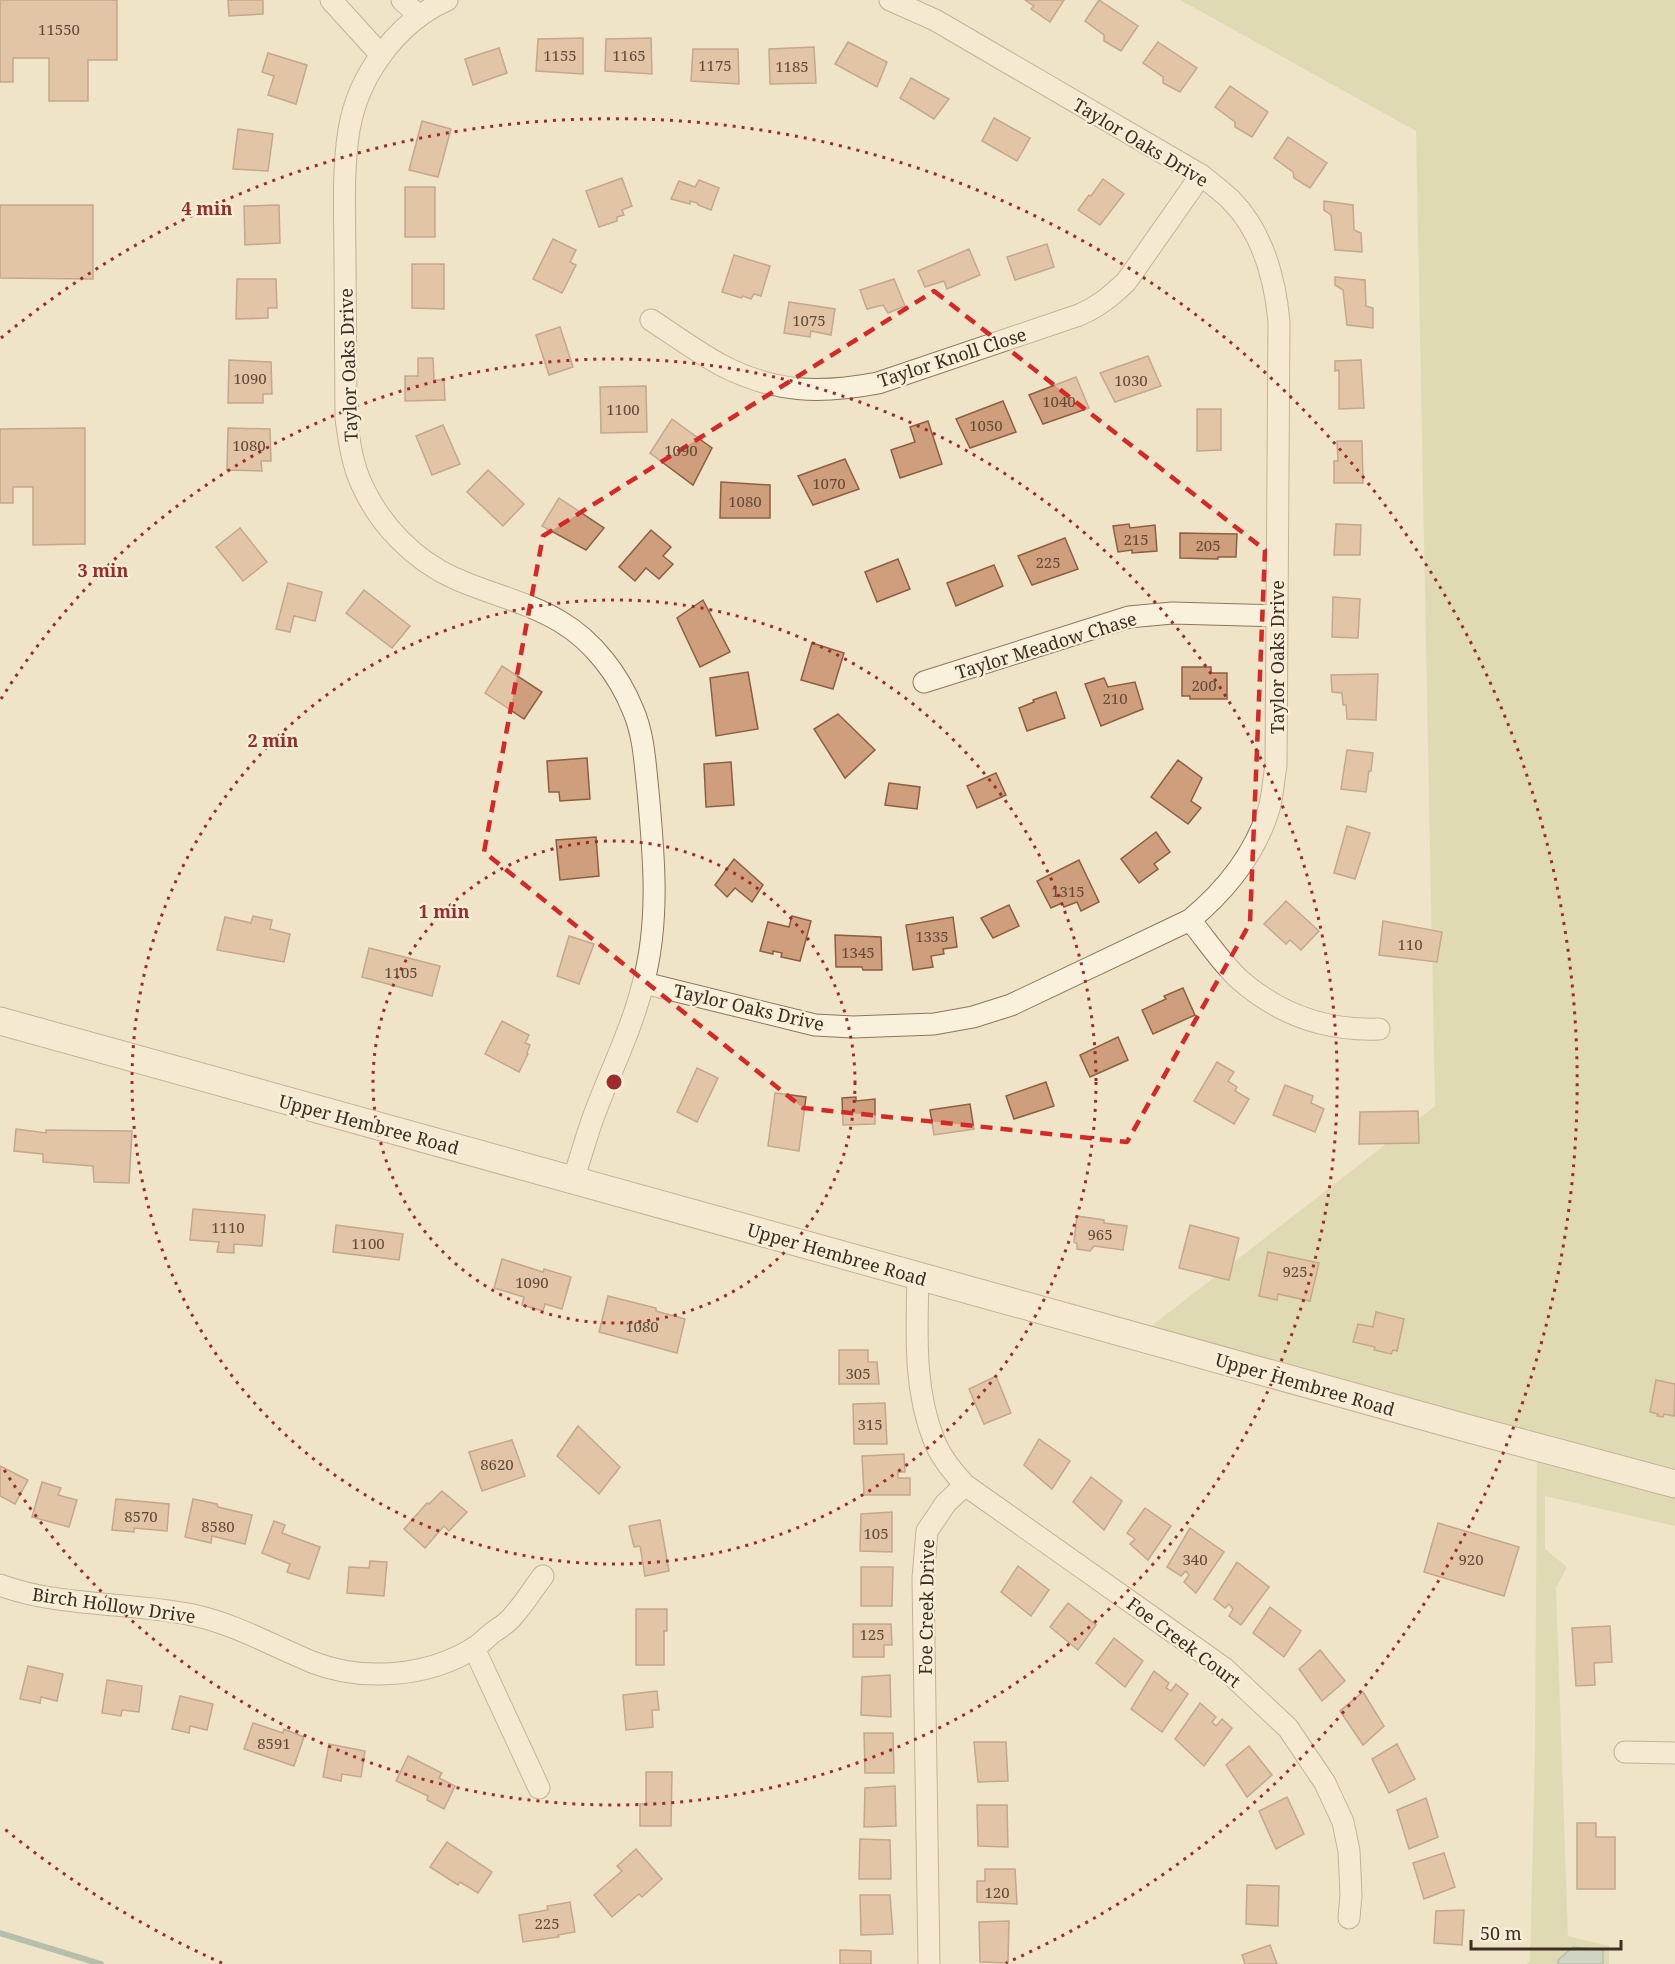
<svg xmlns="http://www.w3.org/2000/svg" width="1675" height="1964" viewBox="0 0 1675 1964" font-family="'Noto Serif',serif">
  <rect width="100%" height="100%" fill="#f0e4c8"/>
  <path fill="#c9cf9b" d="M1180 0H1675V1526L1545 1496V1549L1567 1567 1556 1588 1568 1936 1609 1946V1964H1527L1530 1960 1535 1754 1537 1439 1123 1348 1435 1106 1416 131Z"/>
  <path fill="#a9c4bc" stroke="#6f938a" stroke-width="1.5" d="M1573 1947 1603 1950V1964H1558V1960Z"/>
  <g fill="none" stroke-linecap="round" stroke-linejoin="round">
    <path stroke="#6f938a" stroke-width="6" d="M0 1933 101 1964"/>
  </g>
  <g fill="#cf9f7d" stroke="#8d5f41" stroke-width="1.5">
    <path d="M0 0H117V60H88V101H49V58H13V82H0Z"/>
    <path d="M228 0H263V14L229 16Z"/>
    <path d="M1025 0H1064L1050 22 1031 9 1034 6Z"/>
    <path d="M1099 0 1138 26 1121 51 1104 41V35L1085 21Z"/>
    <path d="M583 38V74L536 71 538 39Z"/>
    <path d="M651 38 652 74 605 71 606 39Z"/>
    <path d="M848 42 887 62 877 87 835 64Z"/>
    <path d="M1158 42 1197 68 1180 92 1163 83V77L1143 63Z"/>
    <path d="M814 47 816 83 770 84 769 49Z"/>
    <path d="M499 48 507 73 473 85 465 59Z"/>
    <path d="M693 49H738L739 84 691 81Z"/>
    <path d="M268 53 307 65 296 104 268 95 274 76 262 72Z"/>
    <path d="M911 78 949 99 934 119 900 98Z"/>
    <path d="M1230 86 1268 112 1252 137 1235 127V122L1215 107Z"/>
    <path d="M994 118 1030 138 1017 161 982 141Z"/>
    <path d="M422 121 451 129 438 177 409 170Z"/>
    <path d="M238 129 273 134 268 171 233 169Z"/>
    <path d="M1288 137 1327 163 1310 188 1294 178 1293 172 1274 158Z"/>
    <path d="M622 178 632 206 622 210 624 215 617 217V221L599 227 586 191Z"/>
    <path d="M1103 179 1124 194 1100 225 1078 210 1089 195 1091 196Z"/>
    <path d="M699 180 719 188 711 210 698 205 697 203 690 201V204L671 199 679 181 695 187Z"/>
    <rect x="405" y="187" width="30" height="50"/>
    <path d="M1324 201 1353 205 1354 230 1361 233 1362 252 1335 250 1331 215 1324 210Z"/>
    <path d="M0 205H93V279L0 278Z"/>
    <path d="M279 205 280 243 245 245 244 206Z"/>
    <path d="M553 239 576 250 570 262 576 265 562 293 533 279Z"/>
    <path d="M1047 244 1054 267 1015 280 1007 257Z"/>
    <path d="M969 249 980 275 947 289 944 281 925 287 918 271Z"/>
    <path d="M734 255 770 266 761 296 754 294 751 299 743 296 741 298 722 292Z"/>
    <path d="M412 264H444V309L412 308Z"/>
    <path d="M1335 277 1365 280 1366 306 1373 308V328L1347 325 1343 290 1335 285Z"/>
    <path d="M237 279H276L277 308H268V318L236 319Z"/>
    <path d="M894 279 905 306 888 313 883 305 867 309 860 290Z"/>
    <path d="M789 302 835 309 831 335 811 331 810 337 784 333Z"/>
    <path d="M560 327 573 367 549 375 536 335Z"/>
    <path d="M1148 356 1161 386 1115 402 1100 373Z"/>
    <path d="M418 358H433L434 380H444L445 400 405 401V376H418Z"/>
    <path d="M229 360 271 362 272 394H263V403H228Z"/>
    <path d="M1361 360 1364 408 1339 409V370L1335 371V361Z"/>
    <path d="M1076 377 1089 408 1043 424 1029 395Z"/>
    <path d="M646 386 647 432 601 433 600 387Z"/>
    <path d="M1003 401 1016 432 970 448 956 419Z"/>
    <path d="M1197 409H1221V450L1197 451Z"/>
    <path d="M672 419 712 448 693 485 650 453Z"/>
    <path d="M928 421 942 464 900 478 891 450 915 442 910 427Z"/>
    <path d="M443 425 460 464 432 475 416 436Z"/>
    <path d="M85 428V544L33 545V487H13V503H0V429Z"/>
    <path d="M228 428 270 429 271 461H261L262 471 227 470Z"/>
    <path d="M1337 441H1362L1363 483H1334V461H1338Z"/>
    <path d="M845 459 859 489 813 505 798 476Z"/>
    <path d="M488 470 524 504 503 526 467 492Z"/>
    <path d="M721 482 770 485V518H720Z"/>
    <path d="M559 498 604 528 586 550 542 526Z"/>
    <path d="M1129 524 1130 528 1155 525 1157 551 1132 553V550L1118 552 1113 526Z"/>
    <path d="M1336 524 1361 525 1360 555H1334Z"/>
    <path d="M240 528 267 562 243 581 216 547Z"/>
    <path d="M651 530 671 547 663 556 673 564 659 579 646 568 635 581 619 567Z"/>
    <path d="M1180 533 1237 534 1236 557H1218V559L1180 558Z"/>
    <path d="M1065 538 1078 569 1032 585 1018 556Z"/>
    <path d="M898 559 910 589 877 602 865 572Z"/>
    <path d="M994 565 1003 586 956 606 947 583Z"/>
    <path d="M288 583 322 592 315 621 294 616 290 632 276 629Z"/>
    <path d="M364 590 410 626 392 648 346 613Z"/>
    <path d="M1333 597 1360 599 1358 638 1332 637Z"/>
    <path d="M703 600 730 652 700 667 677 618Z"/>
    <path d="M812 643 844 653 833 689 801 680Z"/>
    <path d="M502 666 542 692 524 719 485 693Z"/>
    <path d="M1182 667H1211V673H1227V699H1190V696H1182Z"/>
    <path d="M748 672 758 729 716 736 710 678Z"/>
    <path d="M1378 674 1376 720 1347 719 1346 705H1343L1342 693 1332 692 1331 675Z"/>
    <path d="M1104 678 1108 687 1135 682 1143 709 1101 726 1085 684Z"/>
    <path d="M1056 692 1065 718 1027 731 1019 708 1034 702 1033 700Z"/>
    <path d="M838 714 875 750 845 778 814 729Z"/>
    <path d="M1347 750 1373 753 1371 771H1369L1366 792 1341 789Z"/>
    <path d="M587 758 590 799 560 801 559 792H549L547 761Z"/>
    <path d="M1178 760 1202 778 1191 801 1201 808 1188 824 1151 797Z"/>
    <path d="M731 762 734 805 706 807 704 764Z"/>
    <path d="M996 773 1006 795 977 808 967 786Z"/>
    <path d="M889 783 920 787 917 809 885 805Z"/>
    <path d="M1347 826 1370 833 1355 879 1334 873Z"/>
    <path d="M1156 832 1170 852 1154 864 1158 869 1139 883 1121 859Z"/>
    <path d="M596 837 599 876 560 880 556 840Z"/>
    <path d="M734 859 763 885 752 902 735 888 727 897 715 885Z"/>
    <path d="M1079 860 1099 902 1081 911 1077 902 1064 907 1062 903 1051 908 1037 881Z"/>
    <path d="M1286 901 1319 931 1301 950 1290 940 1286 944 1264 924Z"/>
    <path d="M1009 905 1019 926 993 938 981 918Z"/>
    <path d="M253 916 272 920 270 929 290 934 284 962 217 950 225 917 251 923Z"/>
    <path d="M792 916 811 921 800 961 781 957 782 953 773 951V954L760 951 768 922 789 927Z"/>
    <path d="M953 917 957 947 943 949 944 954 931 956 933 967 913 970 906 925Z"/>
    <path d="M1383 921 1442 932 1437 962 1379 955Z"/>
    <path d="M835 935 881 937 882 970H863L862 967H836Z"/>
    <path d="M569 936 594 944 579 984 557 976Z"/>
    <path d="M369 948 440 966 432 996 362 977Z"/>
    <path d="M1183 988 1195 1015 1153 1034 1142 1010 1166 999 1164 996Z"/>
    <path d="M502 1021 529 1035 525 1043 530 1045 527 1053 528 1054 519 1072 485 1054Z"/>
    <path d="M1118 1037 1128 1060 1090 1077 1080 1055Z"/>
    <path d="M1217 1062 1234 1072 1228 1081 1237 1087 1235 1091 1249 1099 1234 1124 1194 1101Z"/>
    <path d="M697 1068 718 1078 697 1122 677 1112Z"/>
    <path d="M1046 1082 1054 1106 1014 1119 1006 1096Z"/>
    <path d="M1285 1085 1313 1096 1311 1103 1324 1109 1315 1132 1273 1115Z"/>
    <path d="M775 1093 806 1097 799 1151 768 1146Z"/>
    <path d="M856 1097V1101L875 1099V1124L843 1125 842 1098Z"/>
    <path d="M970 1104 974 1129 934 1135 930 1110Z"/>
    <path d="M1418 1111 1419 1143 1359 1144 1360 1112Z"/>
    <path d="M16 1129 46 1133V1130L132 1131 129 1183 94 1182 93 1166 43 1162V1154L14 1151Z"/>
    <path d="M193 1209 265 1215 262 1246 234 1244V1253L217 1252 219 1242 190 1240Z"/>
    <path d="M1077 1216 1104 1220V1223L1127 1226 1123 1250 1094 1246 1090 1251 1077 1249V1244L1074 1242Z"/>
    <path d="M336 1225 403 1234 399 1260 333 1252Z"/>
    <path d="M1190 1225 1239 1238 1229 1280 1179 1268Z"/>
    <path d="M1268 1252 1319 1263 1310 1301 1278 1294 1277 1300 1259 1296Z"/>
    <path d="M502 1259 543 1272 544 1269 571 1277 562 1309 545 1304 543 1311 522 1305 524 1297 494 1288Z"/>
    <path d="M608 1296 656 1308V1311L685 1319 677 1353 599 1332Z"/>
    <path d="M1376 1312 1404 1319 1397 1351 1393 1350 1391 1354 1374 1350 1375 1347 1353 1342 1358 1324 1373 1327Z"/>
    <path d="M839 1350H868V1362H877L879 1384H839Z"/>
    <path d="M996 1376 1011 1413 984 1424 969 1389Z"/>
    <path d="M1656 1380 1675 1384 1674 1416 1664 1414 1663 1417 1657 1416 1658 1414 1650 1412Z"/>
    <path d="M885 1403 887 1444H854L853 1404Z"/>
    <path d="M578 1426 620 1467 599 1494 557 1456Z"/>
    <path d="M1039 1439 1070 1461 1052 1489 1024 1465Z"/>
    <path d="M512 1440 525 1476 482 1491 469 1452Z"/>
    <path d="M904 1454 905 1472H898V1478H910V1495H864L862 1456Z"/>
    <path d="M0 1466 28 1480 15 1504 0 1496Z"/>
    <path d="M1091 1477 1122 1501 1104 1530 1073 1502Z"/>
    <path d="M42 1482 61 1488 58 1495 77 1500 69 1527 32 1517Z"/>
    <path d="M442 1491 467 1512 449 1531 444 1526 425 1548 404 1529 427 1503 429 1504Z"/>
    <path d="M116 1499 169 1504 167 1531 134 1528V1532L112 1530Z"/>
    <path d="M193 1499 217 1504 218 1507 252 1515 245 1544 212 1536 211 1543 185 1537Z"/>
    <path d="M1145 1508 1171 1526 1148 1560 1130 1544 1135 1539 1127 1533Z"/>
    <path d="M892 1512V1552L860 1551 861 1514Z"/>
    <path d="M660 1520 669 1571 645 1576 640 1546 634 1547 629 1526Z"/>
    <path d="M274 1521 285 1525 282 1533 320 1547 309 1579 287 1572 290 1564 262 1553Z"/>
    <path d="M1438 1523 1519 1547 1504 1596 1424 1572Z"/>
    <path d="M1190 1528 1224 1552 1196 1593 1184 1582 1189 1575 1186 1571 1181 1576 1167 1567Z"/>
    <path d="M370 1561 387 1562 384 1596 347 1593 349 1567 369 1568Z"/>
    <path d="M1237 1562 1269 1587 1241 1625 1229 1616 1233 1609 1229 1604 1225 1608 1214 1599Z"/>
    <path d="M1018 1566 1049 1590 1031 1616 1001 1592Z"/>
    <path d="M861 1567H893L892 1606H861Z"/>
    <path d="M1068 1603 1096 1625 1078 1650 1050 1627Z"/>
    <path d="M1270 1607 1301 1631 1284 1657 1253 1633Z"/>
    <path d="M636 1609H667V1631H664V1665H636Z"/>
    <path d="M853 1624H891L892 1645H884V1657H853Z"/>
    <path d="M1610 1626 1612 1662 1594 1663 1595 1685 1576 1686 1572 1628Z"/>
    <path d="M1114 1638 1143 1661 1125 1687 1096 1663Z"/>
    <path d="M1320 1650 1345 1681 1322 1701 1299 1669Z"/>
    <path d="M28 1666 63 1674 57 1701 41 1697 40 1703 20 1699Z"/>
    <path d="M1154 1671 1169 1683 1166 1688 1171 1691 1176 1684 1188 1694 1162 1732 1131 1709Z"/>
    <path d="M890 1675 891 1717 861 1715 862 1677Z"/>
    <path d="M107 1680 142 1686 139 1712 122 1710 121 1716 102 1713Z"/>
    <path d="M657 1691 659 1710H652L653 1727 626 1730 623 1695Z"/>
    <path d="M1363 1692 1384 1726 1363 1745 1340 1711Z"/>
    <path d="M180 1696 213 1704 207 1730 190 1726 189 1733 172 1729Z"/>
    <path d="M1200 1703 1216 1717 1212 1722 1216 1726 1222 1719 1232 1728 1204 1766 1175 1739Z"/>
    <path d="M253 1723 283 1733 284 1729 304 1737 294 1766 244 1749Z"/>
    <path d="M864 1733H893L894 1773H865Z"/>
    <path d="M974 1742H1006L1008 1781 978 1782Z"/>
    <path d="M329 1744 365 1751 361 1777 342 1774 341 1781 323 1777Z"/>
    <path d="M1397 1744 1415 1779 1389 1793 1372 1759Z"/>
    <path d="M1249 1746 1272 1775 1247 1797 1226 1765Z"/>
    <path d="M408 1756 442 1773 439 1778 455 1786 444 1809 427 1800 428 1796 396 1781Z"/>
    <path d="M646 1772H672L671 1826H640V1804H646Z"/>
    <path d="M895 1786 896 1826 864 1827 865 1788Z"/>
    <path d="M1287 1797 1304 1834 1276 1849 1259 1811Z"/>
    <path d="M1426 1798 1438 1837 1409 1849 1397 1810Z"/>
    <path d="M977 1805H1007L1008 1847 978 1846Z"/>
    <path d="M1577 1823H1596V1837H1615V1889H1577Z"/>
    <path d="M860 1839 890 1840 891 1879H859Z"/>
    <path d="M447 1842 492 1872 478 1893 460 1882 458 1885 430 1867Z"/>
    <path d="M636 1849 662 1879 642 1897 639 1894 612 1917 594 1895 622 1871 617 1866Z"/>
    <path d="M1444 1853 1455 1887 1424 1899 1413 1863Z"/>
    <path d="M985 1869H1015L1017 1904 977 1902V1881H985Z"/>
    <path d="M1247 1885 1279 1886 1278 1926 1246 1924Z"/>
    <path d="M860 1895H890L893 1934 861 1935Z"/>
    <path d="M570 1902 575 1932 558 1935 559 1937 523 1942 519 1915 548 1910 547 1906Z"/>
    <path d="M1464 1910 1462 1945 1434 1943 1436 1911Z"/>
    <path d="M1009 1921 1008 1963 980 1962 979 1922Z"/>
    <path d="M1270 1945 1277 1964H1245L1242 1955Z"/>
    <path d="M840 1950 871 1951V1964H840Z"/>
  </g>
  <g fill="none" stroke-linecap="round" stroke-linejoin="round">
    <defs>
      <g id="minor">
        <path d="M331 0 381 55"/>
        <path d="M402 0 419 16"/>
        <path d="M447 0C396 23 358 76 349 130 342 174 345 218 345 262 345 314 346 366 346 418 349 440 352 464 362 485 380 525 414 560 454 578 489 594 528 602 561 622 593 641 619 675 633 710 644 735 645 764 648 791 654 856 660 921 643 984 632 1028 612 1068 596 1110 587 1133 581 1157 573 1180"/>
        <path d="M651 320C674 335 697 352 721 365 775 393 820 394 878 383L1079 315C1098 307 1111 296 1126 282L1201 175"/>
        <path d="M924 682 1129 617 1172 613 1277 616"/>
        <path d="M1190 920C1205 938 1222 964 1240 980 1280 1015 1325 1031 1379 1029"/>
        <path d="M644 983 815 1025 853 1027 934 1024 973 1017 1011 1005 1190 920C1225 891 1254 855 1268 812 1273 798 1273 781 1276 766L1279 322C1275 278 1263 232 1230 199 1221 191 1211 183 1201 175L935 20 890 0"/>
        <path d="M918 1276C917 1331 913 1387 934 1440 940 1456 953 1472 965 1485L1224 1668 1288 1728 1325 1783 1343 1822 1349 1851 1351 1895 1349 1918"/>
        <path d="M0 1585C58 1607 132 1602 193 1615 235 1624 273 1646 312 1662 362 1682 428 1677 474 1648 481 1644 486 1638 492 1633 499 1628 508 1623 513 1616 524 1604 533 1589 543 1576"/>
        <path d="M474 1648 539 1788"/>
        <path d="M1625 1752 1675 1753"/>
        <path d="M929 1964 923 1578 927 1531 946 1503 965 1485"/>
      </g>
      <path id="tertiary" d="M0 1021 1466 1428 1675 1484"/>
    </defs>
    <use href="#minor" stroke="#8d765c" stroke-width="23"/>
    <use href="#tertiary" stroke="#8d765c" stroke-width="29"/>
    <use href="#minor" stroke="#faf1dc" stroke-width="21"/>
    <use href="#tertiary" stroke="#faf1dc" stroke-width="27"/>
  </g>
  <path d="M0 0H1675V1964H0ZM934 291 1265 550 1250 923 1127 1142 803 1108 484 852 543 536Z" fill="#f0e4c8" fill-opacity=".55" fill-rule="evenodd"/>
  <path fill="none" stroke="#d62828" stroke-width="4.5" stroke-dasharray="12 8" stroke-linejoin="round" d="M934 291 1265 550 1250 923 1127 1142 803 1108 484 852 543 536Z"/>
  <g fill="none" stroke="#9e2a2b" stroke-width="3" stroke-dasharray="3 6">
    <circle cx="614" cy="1082" r="241"/>
    <circle cx="614" cy="1082" r="482"/>
    <path d="M1 699A723 723 0 1 1 1 1465"/>
    <path d="M222 1963A964 964 0 0 1 1 1826M1 338A964 964 0 1 1 1006 1963"/>
  </g>
  <g text-anchor="middle" dominant-baseline="central" stroke-width="4.5" stroke-linejoin="round" paint-order="stroke">
    <g font-size="15" fill="#624a37">
      <text x="59" y="29">11550</text>
      <text x="560" y="55">1155</text>
      <text x="629" y="55">1165</text>
      <text x="715" y="65">1175</text>
      <text x="792" y="66">1185</text>
      <text x="809" y="320">1075</text>
      <text x="250" y="378">1090</text>
      <text x="1131" y="380">1030</text>
      <text x="1059" y="401">1040</text>
      <text x="623" y="409">1100</text>
      <text x="986" y="425">1050</text>
      <text x="249" y="445">1080</text>
      <text x="681" y="450">1090</text>
      <text x="829" y="483">1070</text>
      <text x="745" y="501">1080</text>
      <text x="1136" y="539">215</text>
      <text x="1208" y="545">205</text>
      <text x="1048" y="562">225</text>
      <text x="1204" y="685">200</text>
      <text x="1115" y="698">210</text>
      <text x="1068" y="891">1315</text>
      <text x="932" y="936">1335</text>
      <text x="1410" y="944">110</text>
      <text x="858" y="952">1345</text>
      <text x="401" y="972">1105</text>
      <text x="228" y="1227">1110</text>
      <text x="1100" y="1234">965</text>
      <text x="368" y="1243">1100</text>
      <text x="1295" y="1271">925</text>
      <text x="532" y="1282">1090</text>
      <text x="642" y="1326">1080</text>
      <text x="858" y="1373">305</text>
      <text x="870" y="1424">315</text>
      <text x="497" y="1464">8620</text>
      <text x="141" y="1516">8570</text>
      <text x="218" y="1526">8580</text>
      <text x="876" y="1533">105</text>
      <text x="1195" y="1559">340</text>
      <text x="1471" y="1559">920</text>
      <text x="872" y="1634">125</text>
      <text x="274" y="1743">8591</text>
      <text x="997" y="1892">120</text>
      <text x="547" y="1923">225</text>
    </g>
    <g font-size="18" fill="#3d2e20" stroke="#f7eed8">
      <text transform="translate(1141 142) rotate(31)">Taylor Oaks Drive</text>
      <text transform="translate(952 357) rotate(-18)">Taylor Knoll Close</text>
      <text transform="translate(348 365) rotate(-92)">Taylor Oaks Drive</text>
      <text transform="translate(1046 645) rotate(-17)">Taylor Meadow Chase</text>
      <text transform="translate(1277 657) rotate(-90)">Taylor Oaks Drive</text>
      <text transform="translate(749 1007) rotate(13)">Taylor Oaks Drive</text>
      <text transform="translate(369 1124) rotate(15)">Upper Hembree Road</text>
      <text transform="translate(837 1254) rotate(16)">Upper Hembree Road</text>
      <text transform="translate(1305 1384) rotate(16)">Upper Hembree Road</text>
      <text transform="translate(114 1605) rotate(8)">Birch Hollow Drive</text>
      <text transform="translate(926 1607) rotate(-89)">Foe Creek Drive</text>
      <text transform="translate(1184 1642) rotate(37)">Foe Creek Court</text>
    </g>
  </g>
  <circle cx="614" cy="1082" r="9" fill="#9e2a2b" stroke="#f7eed8" stroke-width="3"/>
  <g font-size="18" text-anchor="middle" font-weight="bold" fill="#9e2a2b" stroke="#f7eed8" stroke-width="4.5" stroke-linejoin="round" paint-order="stroke">
    <text x="207" y="215">4 min</text>
    <text x="103" y="577">3 min</text>
    <text x="273" y="747">2 min</text>
    <text x="444" y="918">1 min</text>
  </g>
  <path d="M1471 1940v9h150v-9" fill="none" stroke="#3d2e20" stroke-width="3"/>
  <text x="1480" y="1940" font-size="18" fill="#3d2e20" stroke="#f7eed8" stroke-width="4.5" paint-order="stroke">50 m</text>
</svg>
